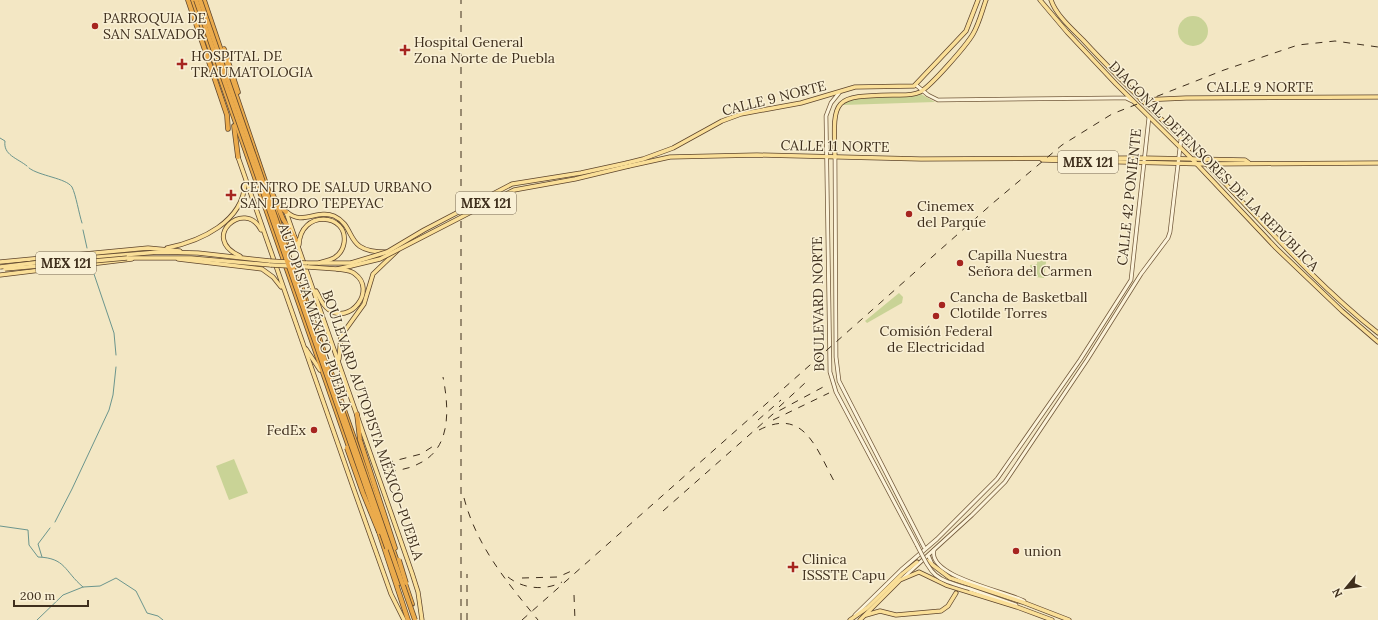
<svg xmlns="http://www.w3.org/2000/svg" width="1378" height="620" viewBox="0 0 1378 620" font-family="Lora,serif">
  <rect width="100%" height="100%" fill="#f3e7c4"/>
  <g fill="#c9d396">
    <circle cx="1193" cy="31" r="15"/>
    <path d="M921 94 935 102 843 105C859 87 899 102 921 94Z"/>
    <path d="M1038 253 1047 254 1044 278 1035 277 1034 271 1031 270 1030 265 1037 264Z"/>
    <path d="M899 293 903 297 902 303 867 323 865 321Z"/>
    <path d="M234 459 248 493 229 500 216 466Z"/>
  </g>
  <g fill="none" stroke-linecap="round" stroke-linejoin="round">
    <g stroke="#6b958d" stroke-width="1">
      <path d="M0 138 5 141C3 155 17 158 27 166"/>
      <path d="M29 168C39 176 66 178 72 187 76 195 79 214 82 223"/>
      <path d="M83 230 87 248"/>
      <path d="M94 274 114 333 116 355"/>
      <path d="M55 522 72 489 109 410 113 395 116 367"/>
      <path d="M0 526 28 530 29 545 38 557C66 558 64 571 83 587"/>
      <path d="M42 557 38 544 50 528"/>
      <path d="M37 620 63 595 83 587 100 586 116 578 136 591 147 613 158 616 163 620"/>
    </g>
    <defs>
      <g id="secondary">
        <path d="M916 85 928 95 938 100 1114 98H1126L1132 101"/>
        <path d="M839 93 831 103 826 116 830 372 836 392 917 545"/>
        <path d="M835 157 836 357 839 381 924 547"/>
        <path d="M934 550C927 577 1006 591 1024 601"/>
        <path d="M929 557 932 564"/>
        <path d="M903 578 972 515 1005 482 1087 360 1141 274 1168 238 1170 232 1181 139"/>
        <path d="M970 589 1016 605"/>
        <path d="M855 615 901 570 937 539 997 479 1080 360 1131 280 1149 117"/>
      </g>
      <g id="primary">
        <path d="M1040 0 1067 32 1116 84 1192 159 1276 248 1342 311 1378 342"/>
        <path d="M1051 0C1056 15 1072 29 1083 40 1115 75 1150 108 1184 141 1248 205 1307 277 1378 333"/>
        <path d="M1141 100 1186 98 1378 97"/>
        <path d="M238 157 353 487 391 594 404 620"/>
        <path d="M835 157C833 98 832 96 893 95 902 95 911 96 920 92 931 86 966 46 973 34 979 24 982 11 986 0"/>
        <path d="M1042 160 1206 164 1378 163"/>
        <path d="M627 163 643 159 673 148 722 121 741 114 801 103 855 87 914 86 966 31 978 0"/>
        <path d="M629 166 670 157 757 155 921 159 1143 158 1245 160 1249 163"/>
        <path d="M286 212 412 573 418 592 422 620"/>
        <path d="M287 212C302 226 317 209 334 216 358 227 342 252 386 252"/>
        <path d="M299 245C300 209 349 213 344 243 343 249 339 255 334 258 329 261 324 261 319 263"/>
        <path d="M167 248C201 241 243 222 245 183"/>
        <path d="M240 256C199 238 245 198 261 230"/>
        <path d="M127 258H191L271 265"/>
        <path d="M178 259 262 269 273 277 281 287"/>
        <path d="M50 261 159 252 198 253 270 261"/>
        <path d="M0 262 148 248 180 251"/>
        <path d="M306 263H351"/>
        <path d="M308 267 337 269 351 266"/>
        <path d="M0 275 132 259"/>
        <path d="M316 291C320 297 322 305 328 309 350 326 377 290 355 274 351 270 343 270 337 269"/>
        <path d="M306 349 320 370"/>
        <path d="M339 359 341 336 364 304 373 274 398 250"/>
        <path d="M926 560 950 578 1025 603 1069 620"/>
        <path d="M866 615 880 611 896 615 941 611 948 606 956 593"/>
        <path d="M850 620 867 608 902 574 917 562"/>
        <path d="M860 620 900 580 919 572 946 585 1017 607 1052 620"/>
      </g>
      <g id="motorway">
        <path d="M188 0 227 115 228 129"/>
        <path d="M193 0 366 496"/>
        <path d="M204 0 286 243"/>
        <path d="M224 49 238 92"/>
        <path d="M234 126 238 157"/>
        <path d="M273 195 283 219 296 240"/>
        <path d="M277 204 286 212"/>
        <path d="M301 286 400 570"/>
        <path d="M357 414 360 440 395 548"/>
        <path d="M378 529 408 620"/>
        <path d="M387 548 399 583"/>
        <path d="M404 580 412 604"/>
      </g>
    </defs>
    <use href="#secondary" stroke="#72593b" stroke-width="4.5"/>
    <use href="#primary" stroke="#5e452c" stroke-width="5"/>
    <use href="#motorway" stroke="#5e452c" stroke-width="5.5"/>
    <use href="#secondary" stroke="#fcf3d9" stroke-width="3"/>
    <use href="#primary" stroke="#fadf98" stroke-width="3.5"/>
    <use href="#motorway" stroke="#ebab4c" stroke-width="4"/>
    <g stroke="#3f2f1d" stroke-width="1" stroke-dasharray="7 7" stroke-linecap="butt">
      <path d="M779 407 805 383"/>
      <path d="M758 420 781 400"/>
      <path d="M773 420 829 393"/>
      <path d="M759 430C804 407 816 448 834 481"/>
      <path d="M386 463 421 454 435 445"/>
      <path d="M389 472C398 470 409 469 418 464 452 449 449 408 443 377"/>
      <path d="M464 498C477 547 507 582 538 620"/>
      <path d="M663 511 773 414 825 386"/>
      <path d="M508 577C523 589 545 591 562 582"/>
      <path d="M522 578 558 577 576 569"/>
      <path d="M574 595 575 620"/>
      <path d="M461 620V0"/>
      <path d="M467 620V574"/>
      <path d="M522 620 993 203 1062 145 1112 114 1224 70 1298 45 1335 41 1378 47"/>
    </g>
    <defs>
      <path id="secondary-bridge" d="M917 545C934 579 934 578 970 589"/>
      <g id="primary-bridge">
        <path d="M270 261 306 263"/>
        <path d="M351 263 387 252 424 230 512 184 581 173 627 163"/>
        <path d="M271 265 308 267"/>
        <path d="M351 266 380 259 514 190 575 179 629 166"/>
        <path d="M0 267 50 261"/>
        <path d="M5 269 127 258"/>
      </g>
      <g id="motorway-bridge">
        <path d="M196 0 387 548"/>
        <path d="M200 0 415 620"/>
        <path d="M347 448 363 493 379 532"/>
        <path d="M399 560 406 583"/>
      </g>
    </defs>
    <use href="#secondary-bridge" stroke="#72593b" stroke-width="4.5" stroke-linecap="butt"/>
    <use href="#primary-bridge" stroke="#5e452c" stroke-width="5" stroke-linecap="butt"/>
    <use href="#motorway-bridge" stroke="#5e452c" stroke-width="5.5" stroke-linecap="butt"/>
    <use href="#secondary-bridge" stroke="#fcf3d9" stroke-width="3"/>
    <use href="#primary-bridge" stroke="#fadf98" stroke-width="3.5"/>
    <use href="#motorway-bridge" stroke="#ebab4c" stroke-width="4"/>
  </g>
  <g fill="#a62520" stroke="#f9f0d5" stroke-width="1.5">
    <circle cx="95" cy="26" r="4"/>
    <path d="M403 44h4v4h4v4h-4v4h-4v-4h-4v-4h4z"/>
    <path d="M180 58h4v4h4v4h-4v4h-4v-4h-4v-4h4z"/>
    <path d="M229 189h4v4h4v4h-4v4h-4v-4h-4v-4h4z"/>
    <circle cx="909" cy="214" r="4"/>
    <circle cx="960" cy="263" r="4"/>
    <circle cx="942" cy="305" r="4"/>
    <circle cx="936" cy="316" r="4"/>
    <circle cx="314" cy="430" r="4"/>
    <circle cx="1016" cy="551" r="4"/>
    <path d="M791 561h4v4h4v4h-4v4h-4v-4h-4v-4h4z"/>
  </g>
  <g text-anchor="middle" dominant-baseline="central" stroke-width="3" stroke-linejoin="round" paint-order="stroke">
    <g fill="#f9f0d5" stroke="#776954" stroke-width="1">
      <rect x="1058" y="151" width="60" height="22" rx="3"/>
      <rect x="456" y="192" width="60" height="22" rx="3"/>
      <rect x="36" y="252" width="60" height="22" rx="3"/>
    </g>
    <g font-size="13" font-weight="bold" fill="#3f2f1d">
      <text x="1088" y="162">MEX 121</text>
      <text x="486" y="203">MEX 121</text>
      <text x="66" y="263">MEX 121</text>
    </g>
    <g font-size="14" fill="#3f2f1d" stroke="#f9f0d5" text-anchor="start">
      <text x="103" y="18">PARROQUIA DE<tspan x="103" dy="16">SAN SALVADOR</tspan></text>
      <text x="414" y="42">Hospital General<tspan x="414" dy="16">Zona Norte de Puebla</tspan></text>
      <text x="191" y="56">HOSPITAL DE<tspan x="191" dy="16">TRAUMATOLOGIA</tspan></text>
      <text x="240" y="187">CENTRO DE SALUD URBANO<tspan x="240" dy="16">SAN PEDRO TEPEYAC</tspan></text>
      <text x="917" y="206">Cinemex<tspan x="917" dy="16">del Parque</tspan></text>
      <text x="968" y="255">Capilla Nuestra<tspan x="968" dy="16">Señora del Carmen</tspan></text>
      <text x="950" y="297">Cancha de Basketball<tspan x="950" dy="16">Clotilde Torres</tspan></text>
      <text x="936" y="331" text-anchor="middle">Comisión Federal<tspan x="936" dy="16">de Electricidad</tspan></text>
      <text x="306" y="430" text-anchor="end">FedEx</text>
      <text x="1024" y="551">union</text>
      <text x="802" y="559">Clinica<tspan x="802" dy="16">ISSSTE Capu</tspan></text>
    </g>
    <g font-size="14" fill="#3f2f1d" stroke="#f9f0d5">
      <text x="1260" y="87">CALLE 9 NORTE</text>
      <text transform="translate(774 98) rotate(-14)">CALLE 9 NORTE</text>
      <text transform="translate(835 146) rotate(1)">CALLE 11 NORTE</text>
      <text transform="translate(1214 166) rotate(45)">DIAGONAL DEFENSORES DE LA REPÚBLICA</text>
      <text transform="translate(1129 197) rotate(-84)">CALLE 42 PONIENTE</text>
      <text transform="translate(818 304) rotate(-91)">BOULEVARD NORTE</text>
      <text transform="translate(315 317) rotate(71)">AUTOPISTA MÉXICO-PUEBLA</text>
      <text transform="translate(373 425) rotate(71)">BOULEVARD AUTOPISTA MÉXICO-PUEBLA</text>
    </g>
  </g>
  <g transform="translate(1346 588) rotate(241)" stroke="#f9f0d5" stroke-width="3" paint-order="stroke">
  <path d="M0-3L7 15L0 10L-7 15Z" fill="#3f2f1d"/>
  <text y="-6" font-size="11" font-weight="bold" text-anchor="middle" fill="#3f2f1d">N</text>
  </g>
  <path d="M14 600v6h74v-6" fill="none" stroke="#3f2f1d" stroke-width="2"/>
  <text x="20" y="600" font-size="12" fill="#3f2f1d" stroke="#f9f0d5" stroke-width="3" paint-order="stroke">200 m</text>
</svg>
